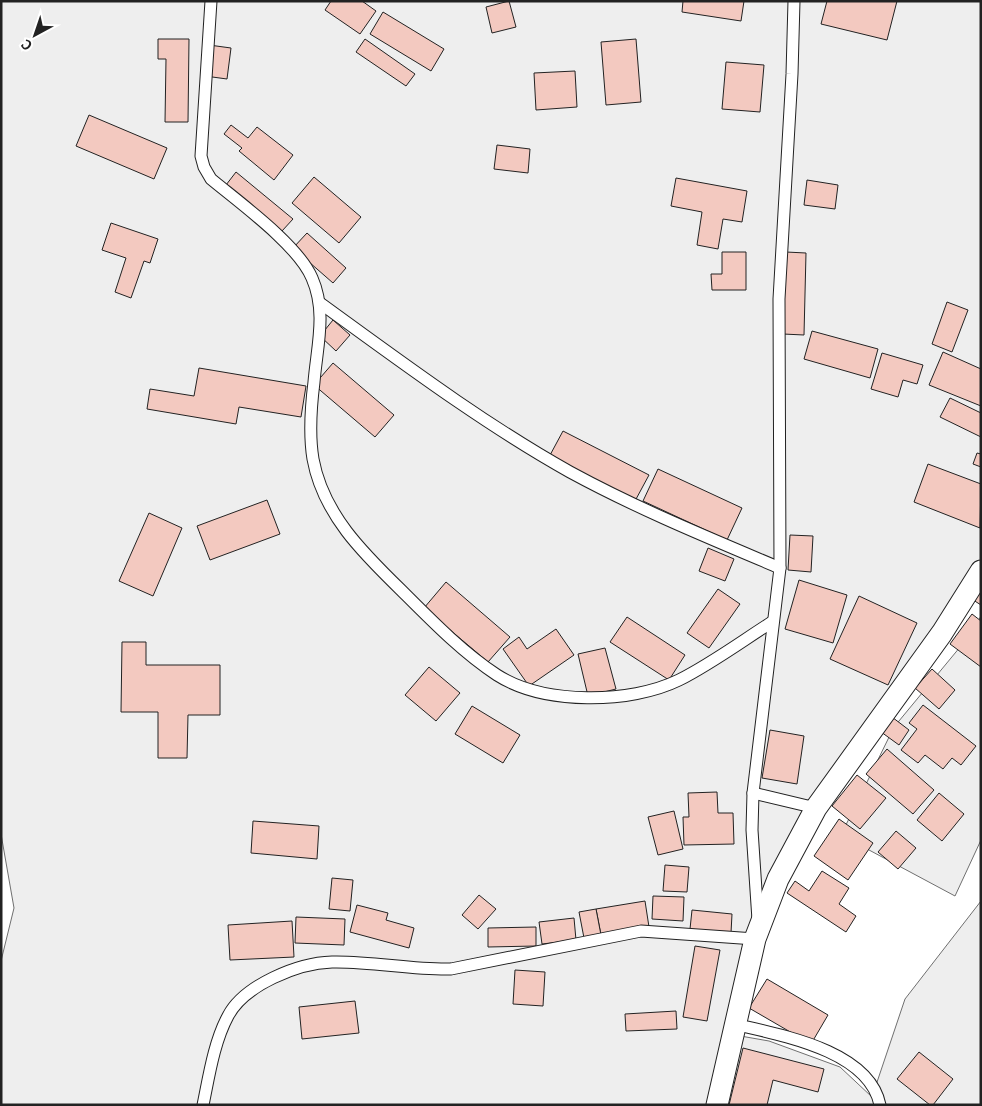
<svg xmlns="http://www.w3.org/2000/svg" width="982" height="1106" viewBox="0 0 982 1106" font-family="Bitter,serif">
  <rect width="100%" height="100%" fill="#fff"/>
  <g fill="#eee" stroke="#6f6f6f">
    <path d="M1 1H981V563L789 857 729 1034 769 1041 840 1067 872 1097 905 999 981 901V1105H1V961L14 908 1 834Z"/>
    <path d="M981 616V840L955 896 841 835 894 727 970 635Z"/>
  </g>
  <g fill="#f3c9c0" stroke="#222">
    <path d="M331 1H362L376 11 360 34 325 10Z"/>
    <path d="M509 1 516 27 492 33 486 7Z"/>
    <path d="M683 1H744L741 21 682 12Z"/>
    <path d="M827 1H897L887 40 821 24Z"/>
    <path d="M383 12 444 49 431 71 370 34Z"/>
    <path d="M158 39H189L188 122H165L166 59H158Z"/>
    <path d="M365 39 415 74 406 86 356 52Z"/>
    <path d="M636 39 641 102 606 105 601 42Z"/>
    <path d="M209 45 231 48 227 79 205 76Z"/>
    <path d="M726 62 764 65 760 112 722 109Z"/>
    <path d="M575 71 577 107 536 110 534 73Z"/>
    <path d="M89 115 167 148 154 179 76 146Z"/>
    <path d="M231 125 248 138 257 127 293 155 274 180 239 151 242 148 224 134Z"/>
    <path d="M497 145 530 149 528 173 494 169Z"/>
    <path d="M236 172 293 219 282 231 226 185Z"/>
    <path d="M314 177 361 217 339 243 292 203Z"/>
    <path d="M676 178 747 191 742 222 723 219 718 249 697 245 702 212 671 206Z"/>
    <path d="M807 180 838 185 835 209 804 205Z"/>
    <path d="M111 223 158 239 150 263 144 261 131 298 115 292 126 258 102 250Z"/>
    <path d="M307 233 346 268 333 283 293 248Z"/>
    <path d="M722 252H746V290H712L711 274H722Z"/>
    <path d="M786 252 806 253 804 335 783 334Z"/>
    <path d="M947 302 968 310 952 352 932 344Z"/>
    <path d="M333 320 350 335 336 351 320 336Z"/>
    <path d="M812 331 878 349 870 378 804 359Z"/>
    <path d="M943 352 981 369V406L929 385Z"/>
    <path d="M882 353 923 365 917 384 903 380 898 397 871 389Z"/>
    <path d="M333 363 394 415 375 437 314 385Z"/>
    <path d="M199 368 306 386 301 417 239 407 236 424 147 409 150 389 194 396Z"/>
    <path d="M950 398 981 413V437L940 417Z"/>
    <path d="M563 431 649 475 635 501 549 457Z"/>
    <path d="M977 453 981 454V467L973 464Z"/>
    <path d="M928 464 981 484 980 528 914 502Z"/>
    <path d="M658 469 742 508 727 540 643 501Z"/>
    <path d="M267 500 280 534 210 560 197 526Z"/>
    <path d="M149 513 182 528 153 596 119 581Z"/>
    <path d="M790 535 813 536 811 572 788 570Z"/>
    <path d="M708 548 734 559 725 581 699 571Z"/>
    <path d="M981 576V605L967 596Z"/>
    <path d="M799 580 847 595 833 643 785 629Z"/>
    <path d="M446 582 510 637 488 662 424 608Z"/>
    <path d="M718 589 740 604 709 648 687 633Z"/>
    <path d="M859 596 917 623 888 685 830 659Z"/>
    <path d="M972 614 981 621V667L950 644Z"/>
    <path d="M627 617 685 655 669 680 610 642Z"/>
    <path d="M556 629 574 655 529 686 503 649 519 637 527 649Z"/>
    <path d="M122 642H146V665H220V715H188L187 758H158V712H121Z"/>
    <path d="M605 648 616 689 588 696 578 654Z"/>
    <path d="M429 667 460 693 436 721 405 695Z"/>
    <path d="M932 669 955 690 939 709 915 688Z"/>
    <path d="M923 705 976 746 961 765 952 758 943 769 925 755 918 763 901 750 917 729 909 723Z"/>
    <path d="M472 706 520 735 503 763 455 734Z"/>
    <path d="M888 714 909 730 899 745 877 729Z"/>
    <path d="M770 730 804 736 797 784 762 778Z"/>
    <path d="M887 749 934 790 913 814 866 774Z"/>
    <path d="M857 775 886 798 860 829 832 806Z"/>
    <path d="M717 792 718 813H733L734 844 684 845 683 817H689L688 793Z"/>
    <path d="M939 793 964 814 942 841 917 820Z"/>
    <path d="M674 811 683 849 658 855 648 817Z"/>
    <path d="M839 819 873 843 848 880 814 856Z"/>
    <path d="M253 821 319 826 317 859 251 853Z"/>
    <path d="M896 831 916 848 898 869 878 852Z"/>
    <path d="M665 865 689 867 687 892 663 891Z"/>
    <path d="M822 871 849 888 839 904 856 916 846 932 787 893 795 881 809 891Z"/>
    <path d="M332 878 353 880 350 911 329 909Z"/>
    <path d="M479 895 496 909 478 929 462 915Z"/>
    <path d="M653 896 684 897 683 921 652 919Z"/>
    <path d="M645 901 649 927 601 935 596 909Z"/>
    <path d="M357 905 388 913 386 920 414 928 409 948 350 932Z"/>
    <path d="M596 909 601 935 584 938 579 912Z"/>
    <path d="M692 910 732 914 731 933 690 929Z"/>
    <path d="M296 917 345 919 344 945 295 943Z"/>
    <path d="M574 918 576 940 542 944 539 922Z"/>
    <path d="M292 921 294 957 230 960 228 925Z"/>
    <path d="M536 927V946L488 947V928Z"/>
    <path d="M695 946 720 950 707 1021 683 1017Z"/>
    <path d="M515 970 545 972 543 1006 513 1004Z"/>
    <path d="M767 979 828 1015 811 1044 749 1008Z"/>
    <path d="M355 1001 359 1033 302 1039 299 1007Z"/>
    <path d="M676 1011 677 1029 626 1031 625 1014Z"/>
    <path d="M743 1048 824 1069 818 1092 773 1080 767 1105H729Z"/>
    <path d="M919 1052 953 1079 933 1105H930L897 1079Z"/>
  </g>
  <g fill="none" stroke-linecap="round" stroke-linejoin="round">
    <defs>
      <g id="lane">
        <path d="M211 1 201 156 204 167 211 179C240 203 298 245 312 278 327 312 317 346 314 382 311 406 309 435 313 459 323 514 363 553 401 590 431 620 462 652 497 675 544 705 630 704 679 680 711 664 742 641 772 622"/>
        <path d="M320 303C400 361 484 424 570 472 638 509 709 538 780 568"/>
        <path d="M753 793 816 808"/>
        <path d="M758 920 752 830 753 793 780 568 779 299 792 74 794 1"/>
        <path d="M734 1024C780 1035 869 1050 880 1105"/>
        <path d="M203 1105C209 1076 214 1042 228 1016 244 985 298 963 332 962 372 961 411 970 451 969L641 931 755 939"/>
      </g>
      <path id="street" d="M717 1105 755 939 778 879 816 808 942 633 981 571"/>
    </defs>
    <use href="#lane" stroke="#222" stroke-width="13"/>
    <use href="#street" stroke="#222" stroke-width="23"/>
    <use href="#lane" stroke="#fff" stroke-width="11"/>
    <use href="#street" stroke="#fff" stroke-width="21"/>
  </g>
  <rect width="982" height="1106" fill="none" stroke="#222222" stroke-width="5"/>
  <g transform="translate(35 35) rotate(220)" stroke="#ffffff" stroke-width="4" paint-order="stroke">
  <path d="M0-4L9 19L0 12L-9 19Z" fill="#222222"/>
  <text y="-8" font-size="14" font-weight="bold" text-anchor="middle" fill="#222222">С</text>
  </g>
</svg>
